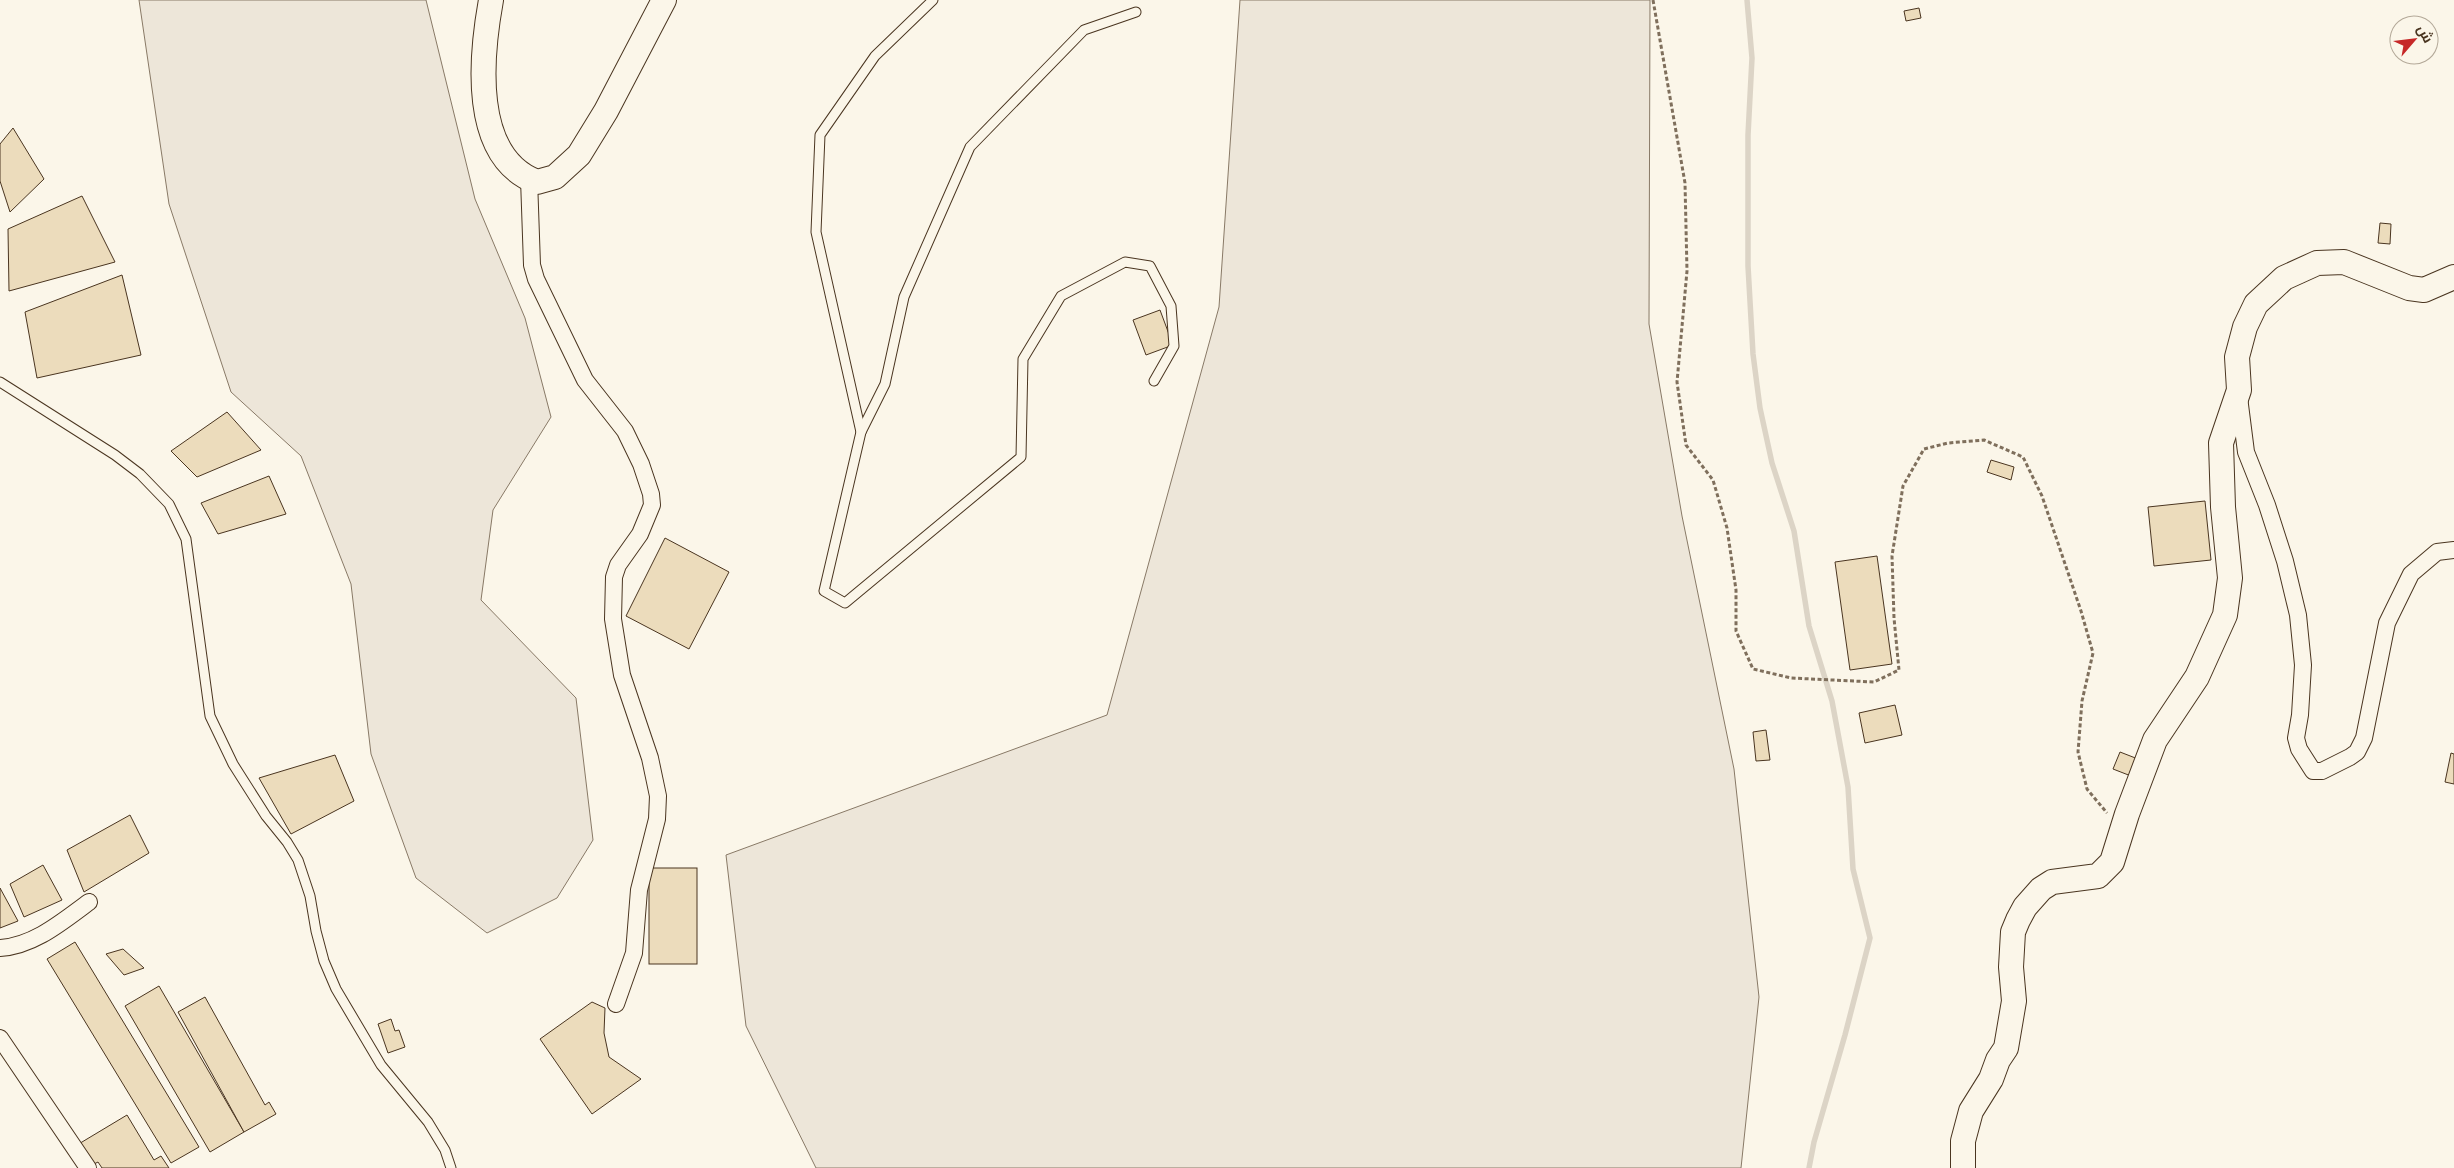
<svg xmlns="http://www.w3.org/2000/svg" width="2454" height="1168" viewBox="0 0 2454 1168" font-family="'Fira Sans Condensed',Cairo,sans-serif">
  <rect width="100%" height="100%" fill="#fbf6e9"/>
  <g fill="#ede6d9" stroke="#887966">
    <path d="M139 0H426L475 199 525 318 551 417 493 510 481 600 576 698 593 840 557 898 487 933 416 878 371 754 351 584 301 456 231 392 169 204Z"/>
    <path d="M1240 0H1650L1649 324 1682 516 1734 769 1759 997 1741 1168H816L746 1026 726 855 1107 715 1219 307Z"/>
  </g>
  <g fill="none" stroke-linecap="round" stroke-linejoin="round">
    <path stroke="#dcd4c6" stroke-width="5.5" d="M1747 0 1752 58 1748 135V266L1753 354 1760 408 1772 463 1794 531 1809 626 1832 701 1848 787 1853 869 1870 938 1845 1035 1814 1142 1809 1168"/>
  </g>
  <g fill="#ecdcbc" stroke="#4a3520">
    <path d="M1919 8 1921 18 1906 21 1904 11Z"/>
    <path d="M13 128 44 179 10 212 0 181V144Z"/>
    <path d="M82 196 115 262 9 291 8 229Z"/>
    <path d="M2380 223 2391 224 2390 244 2378 243Z"/>
    <path d="M122 275 141 355 37 378 25 312Z"/>
    <path d="M1160 310 1173 345 1146 355 1133 320Z"/>
    <path d="M227 412 261 450 197 477 171 451Z"/>
    <path d="M1991 460 2014 467 2011 480 1987 472Z"/>
    <path d="M269 476 286 514 218 534 201 503Z"/>
    <path d="M2205 501 2211 560 2154 566 2148 507Z"/>
    <path d="M665 538 729 572 689 649 626 616Z"/>
    <path d="M1877 556 1892 664 1850 670 1835 562Z"/>
    <path d="M1895 705 1902 735 1865 743 1859 713Z"/>
    <path d="M1766 730 1770 760 1756 761 1753 732Z"/>
    <path d="M2120 752 2138 759 2131 776 2113 769Z"/>
    <path d="M2451 753 2454 754V784L2445 782Z"/>
    <path d="M335 755 354 801 291 834 259 778Z"/>
    <path d="M130 815 149 853 84 892 67 850Z"/>
    <path d="M43 865 62 900 24 917 10 884Z"/>
    <rect x="649" y="868" width="48" height="96"/>
    <path d="M0 888 18 921 0 928Z"/>
    <path d="M75 942 199 1147 171 1163 47 959Z"/>
    <path d="M123 949 144 968 124 975 106 954Z"/>
    <path d="M159 986 244 1132 210 1152 125 1006Z"/>
    <path d="M205 997 265 1105 269 1102 276 1114 244 1132 178 1012Z"/>
    <path d="M592 1002 605 1008 604 1033 609 1057 641 1079 592 1114 540 1039Z"/>
    <path d="M391 1019 395 1031 399 1030 405 1047 388 1053 378 1024Z"/>
    <path d="M127 1115 154 1160 161 1156 169 1168H102L98 1162 90 1166 77 1145Z"/>
  </g>
  <g fill="none" stroke-linecap="round" stroke-linejoin="round">
    <defs>
      <g id="lane">
        <path d="M933 0 875 56 820 135 816 232 861 432 824 591 845 603 1021 457 1023 359 1061 296 1125 262 1150 266 1171 306 1174 346 1154 381"/>
        <path d="M0 382 115 455 140 474 169 504 186 539 210 716 233 764 266 816 287 842 298 860 310 896 316 931 324 961 336 989 381 1065 428 1122 445 1150 451 1168"/>
        <path d="M861 432 885 384 904 297 970 147 1084 30 1136 12"/>
      </g>
      <g id="street">
        <path d="M529 179 532 265 536 279 585 380 625 431 641 464 651 494 652 505 640 534 618 565 614 577 613 619 622 675 650 758 658 796 657 819 639 890 634 953 616 1004"/>
        <path d="M2239 397 2246 452 2267 505 2285 561 2298 615 2303 665 2300 715 2296 738 2299 749 2313 771H2322L2350 757 2357 752 2364 738 2387 623 2411 574 2437 552 2454 550"/>
        <path d="M0 948C34 946 63 921 89 902"/>
        <path d="M0 1038 88 1168"/>
      </g>
      <g id="secondary">
        <path d="M491 0C481 55 470 157 537 182L555 177 579 155 606 111 664 0"/>
        <path d="M1963 1168V1141L1971 1111 1991 1079 1998 1060 2006 1048 2014 1001 2011 967 2013 932 2018 920 2025 907 2041 889 2052 882 2098 876 2112 862 2127 814 2155 740 2197 677 2225 615 2230 578 2223 507 2221 443 2239 390 2237 357 2245 327 2256 304 2284 278 2317 263 2344 262 2409 288 2424 290 2454 277"/>
      </g>
    </defs>
    <use href="#lane" stroke="#4a3520" stroke-width="11"/>
    <use href="#street" stroke="#4a3520" stroke-width="18"/>
    <use href="#secondary" stroke="#4a3520" stroke-width="26"/>
    <path stroke="#7f6f5c" stroke-width="3" stroke-dasharray="4 2.5" stroke-linecap="butt" d="M1653 0 1685 183 1687 271 1677 382 1686 445 1713 480 1727 528 1736 590V631L1753 669 1791 678 1874 682 1899 670 1894 618 1892 556 1903 486 1924 449 1948 443 1984 440 2023 457 2042 496 2081 611 2093 653 2082 701 2078 752 2087 789 2107 813"/>
    <use href="#lane" stroke="#fbf6e9" stroke-width="9"/>
    <use href="#street" stroke="#fbf6e9" stroke-width="16"/>
    <use href="#secondary" stroke="#fbf6e9" stroke-width="24"/>
  </g>
  <g transform="translate(2414 40) rotate(62)"><circle r="24" fill="#fbf6e9" stroke="#b4a999"/>
  <path d="M0-4L9 19L0 12L-9 19Z" fill="#c62828"/>
  <text y="-8" font-size="14" font-weight="bold" text-anchor="middle" fill="#4a3520">ش</text>
  </g>
</svg>
